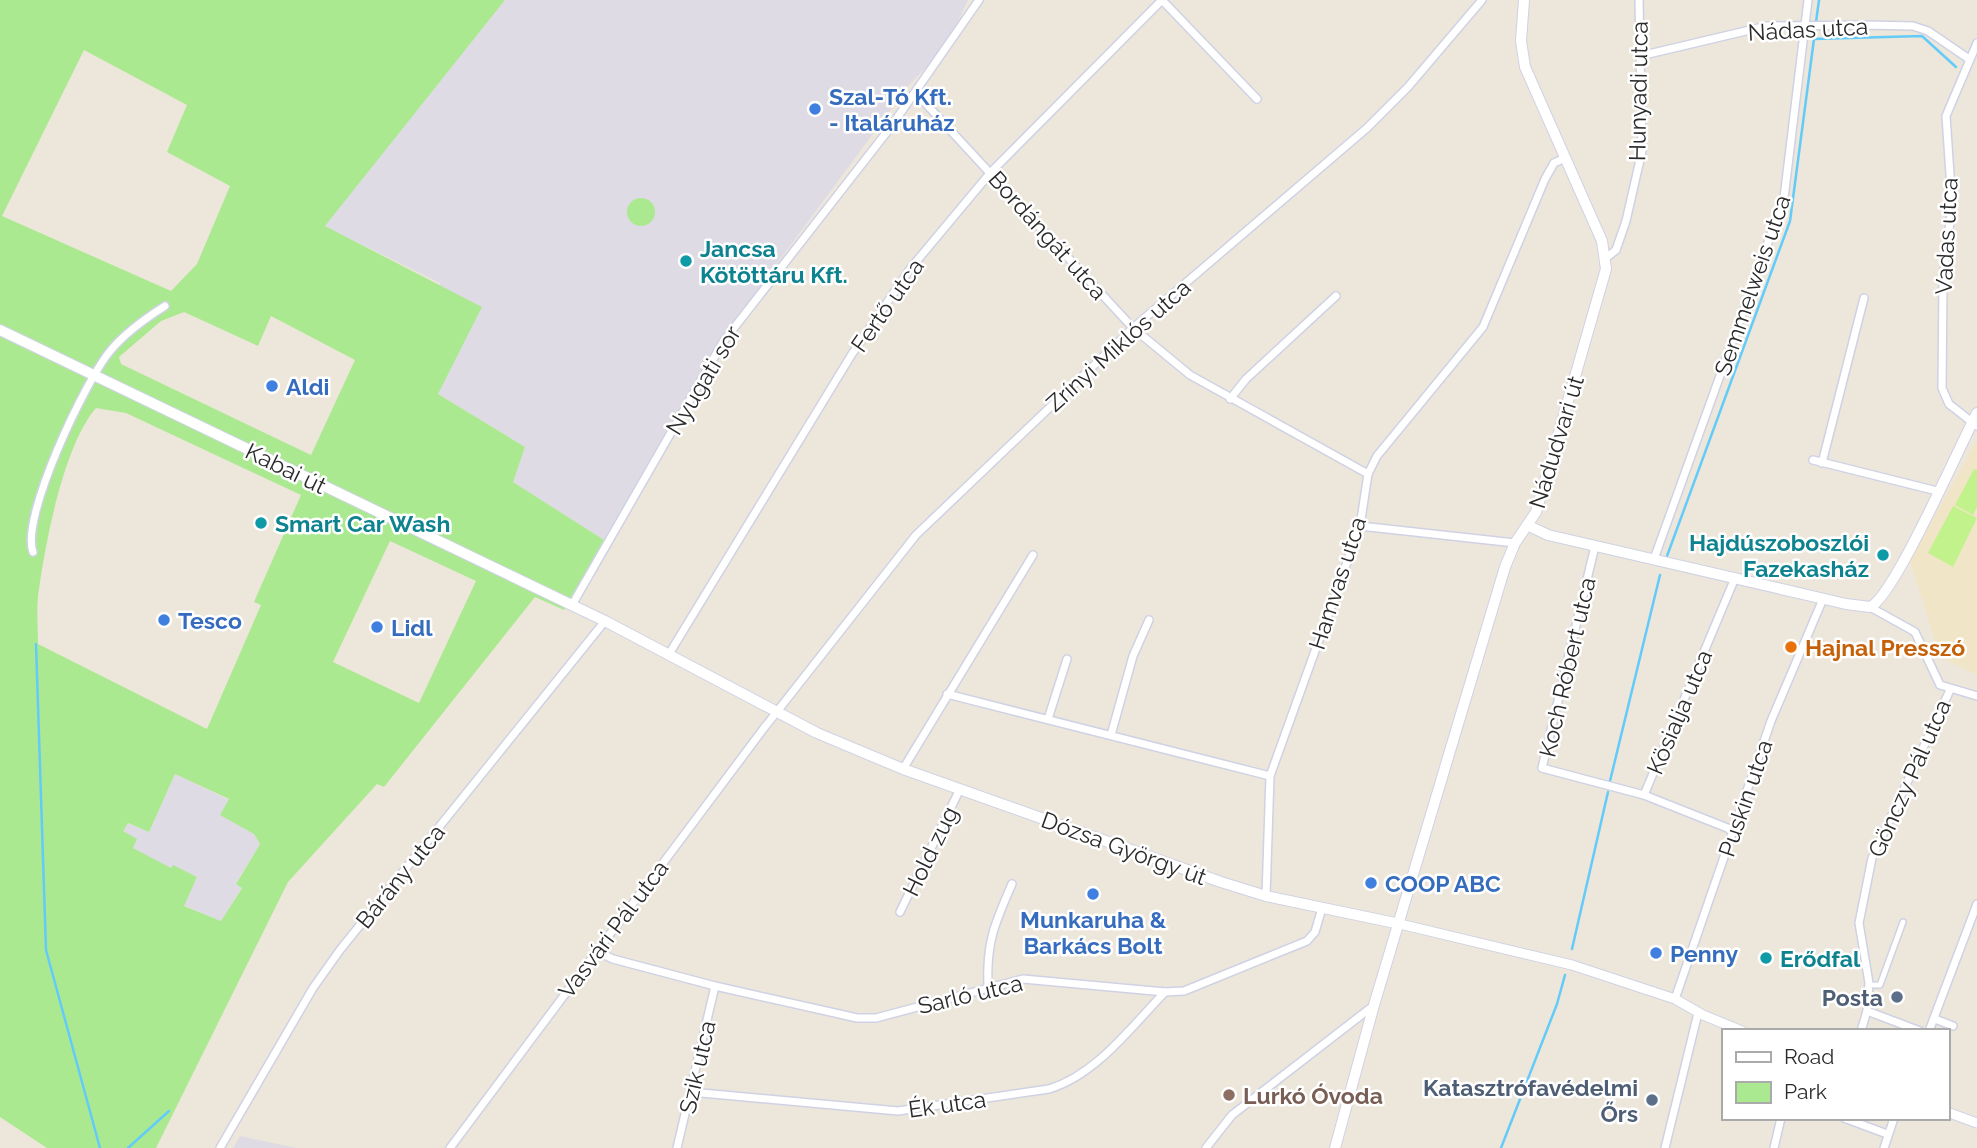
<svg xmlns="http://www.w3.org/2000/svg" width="1977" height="1148" viewBox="0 0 1977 1148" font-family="Raleway,sans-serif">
  <rect width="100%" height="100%" fill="#ede6da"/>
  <g fill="#dfdbe5">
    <path d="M505 0H968L954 30 931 62 909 85 711 353 604 540 512 482 525 447 438 394 440 283 324 226Z"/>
    <path d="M175 774 229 800 221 815 254 834 260 844 236 883 242 887 221 921 183 905 197 877 173 866 172 869 132 848 123 831 127 823 149 832Z"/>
    <path d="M240 1136 296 1148H233Z"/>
  </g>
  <path fill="#f1e5c8" d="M1977 440V675L1940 657 1910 561Z"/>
  <g fill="#abe991" fill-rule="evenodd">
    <path d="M0 0H505L325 226 482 307 438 394 525 447 513 482 604 540 564 610 535 597 384 787 377 784 288 882 156 1148H47L0 1117ZM84 50 187 105 167 152 230 186 197 264 171 291 2 216ZM184 312 258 346 271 316 355 360 311 455 121 364 119 357 161 321ZM96 408 126 413 301 495 254 602 261 605 207 729 38 644C38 626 36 606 39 589 46 540 64 445 96 408ZM390 541 476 581 419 703 333 662ZM175 774 229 799 220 815 254 834 260 844 236 884 242 888 221 921 184 906 197 877 173 865 171 868 133 848 137 839 123 831 128 823 149 832Z"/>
    <circle cx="641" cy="212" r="14"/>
  </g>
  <g fill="#c2f28c">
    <path d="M1974 469 1977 470V507L1973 515 1955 505Z"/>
    <path d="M1953 506 1977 518 1953 567 1928 553Z"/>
  </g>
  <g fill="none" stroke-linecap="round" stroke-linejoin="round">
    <g stroke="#63cbfa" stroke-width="2.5">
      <path d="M1816 22 1819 0"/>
      <path d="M1667 556 1790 221 1814 39 1922 36 1956 67"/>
      <path d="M36 644 46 950 100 1148"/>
      <path d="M1610 781 1660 575"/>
      <path d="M1572 949 1608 792"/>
      <path d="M128 1148 169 1111"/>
      <path d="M1501 1148 1557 1004 1565 975"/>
    </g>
    <defs>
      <path id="pedestrian" d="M1874 985H1880L1903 922"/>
      <g id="minor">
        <path d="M1977 43 1946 116 1952 204 1943 280 1942 388 1949 404 1977 426"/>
        <path d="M1640 56 1767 26 1866 25 1913 26 1928 31 1969 59"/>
        <path d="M916 93 1133 328 1190 375 1368 474"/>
        <path d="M1606 258 1616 250 1626 221 1642 151 1639 0"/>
        <path d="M1230 399 1246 379 1336 296"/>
        <path d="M1813 460 1937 491"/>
        <path d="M1822 463 1864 298"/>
        <path d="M1360 526 1515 543"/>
        <path d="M1595 546 1542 768 1644 795 1735 831"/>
        <path d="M33 552C20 518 86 379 111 350 126 332 146 318 165 306"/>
        <path d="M1654 559 1784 198 1808 0"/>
        <path d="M572 605 723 342 890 128 979 0"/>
        <path d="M1870 607 1915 632 1940 685 1977 696"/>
        <path d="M669 654 852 354 910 269 991 172 1162 0 1257 99"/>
        <path d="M947 694 1270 776"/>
        <path d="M1048 719 1067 659"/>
        <path d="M1111 735 1133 656 1149 620"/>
        <path d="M903 769 1033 555"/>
        <path d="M1644 795 1735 578"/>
        <path d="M1266 896 1270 776 1360 526 1368 474 1377 456 1483 327 1545 179 1554 163 1565 158"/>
        <path d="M900 912 960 789"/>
        <path d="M596 951 613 959 715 986 857 1018H876L1023 979 1165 992 1184 991 1307 941 1315 932 1322 908"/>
        <path d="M988 986C986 942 995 923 1012 884"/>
        <path d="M1675 999 1771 721 1823 599"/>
        <path d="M1867 1011 1920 1031"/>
        <path d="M1935 1019 1953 1026"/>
        <path d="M1861 1031 1867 1011 1869 983 1859 923 1872 858 1950 690"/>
        <path d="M1929 1031 1977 904"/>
        <path d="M691 1092 898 1111 1049 1089C1096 1075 1131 1027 1165 992"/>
        <path d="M1844 1118 1887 1134"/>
        <path d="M220 1148 313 988 340 950 605 621"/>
        <path d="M450 1148 764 728 916 535 1133 328 1367 128 1408 87 1482 0"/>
        <path d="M677 1148 715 986"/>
        <path d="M1206 1148 1232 1115 1373 1006"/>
        <path d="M1665 1148 1698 1013"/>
        <path d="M1774 1148 1781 1118"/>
        <path d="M1884 1148 1894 1118"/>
      </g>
      <g id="tertiary">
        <path d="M1400 924 1572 965 1675 999 1703 1015 1742 1031"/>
        <path d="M1947 1112 1977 1123"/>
      </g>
      <g id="secondary">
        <path d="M0 330 605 621 817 733 903 769 1221 882 1266 896 1400 924"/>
        <path d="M1529 526 1548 535 1846 604 1870 607C1894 597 1960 445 1977 413"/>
        <path d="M1335 1148 1374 1005 1505 567 1515 543 1536 512 1606 269 1602 241 1525 67 1521 41 1524 0"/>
      </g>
    </defs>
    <use href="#pedestrian" stroke="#cfd2e4" stroke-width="8"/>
    <use href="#minor" stroke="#cfd2e4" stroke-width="10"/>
    <use href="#tertiary" stroke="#cfd2e4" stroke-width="11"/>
    <use href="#secondary" stroke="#cfd2e4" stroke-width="12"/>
    <use href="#pedestrian" stroke="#fff" stroke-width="5"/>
    <use href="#minor" stroke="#fff" stroke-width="7"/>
    <use href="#tertiary" stroke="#fff" stroke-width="9"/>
    <use href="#secondary" stroke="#fff" stroke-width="10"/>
  </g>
  <g fill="#3f7fe0" stroke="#fff" stroke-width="2.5">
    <circle cx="815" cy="109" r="7"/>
    <circle cx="272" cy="386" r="7"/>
    <circle cx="164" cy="620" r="7"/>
    <circle cx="377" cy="627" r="7"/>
    <circle cx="1371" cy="883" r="7"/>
    <circle cx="1093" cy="894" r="7"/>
    <circle cx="1656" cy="953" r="7"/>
  </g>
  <g fill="#0f9aa8" stroke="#fff" stroke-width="2.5">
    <circle cx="686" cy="261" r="7"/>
    <circle cx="261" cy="523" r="7"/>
    <circle cx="1883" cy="555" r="7"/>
    <circle cx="1766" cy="958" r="7"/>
  </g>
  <circle fill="#e8710a" stroke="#fff" stroke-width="2.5" cx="1791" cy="647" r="7"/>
  <g fill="#5c6f8a" stroke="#fff" stroke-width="2.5">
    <circle cx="1897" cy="997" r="7"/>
    <circle cx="1652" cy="1100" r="7"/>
  </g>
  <circle fill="#8d6e63" stroke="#fff" stroke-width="2.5" cx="1229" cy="1095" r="7"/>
  <g text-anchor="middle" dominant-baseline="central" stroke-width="5" stroke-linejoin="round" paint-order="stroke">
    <g font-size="23" fill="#2a2a2a" stroke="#fff">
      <text transform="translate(1808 29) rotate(-3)">Nádas utca</text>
      <text transform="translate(1638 91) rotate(-89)">Hunyadi utca</text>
      <text transform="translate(1048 235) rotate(48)">Bordángát utca</text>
      <text transform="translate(1946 236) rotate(-87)">Vadas utca</text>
      <text transform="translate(1752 285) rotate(-71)">Semmelweis utca</text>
      <text transform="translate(887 305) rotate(-55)">Fertő utca</text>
      <text transform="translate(1118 345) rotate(-42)">Zrínyi Miklós utca</text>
      <text transform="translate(703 380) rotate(-59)">Nyugati sor</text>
      <text transform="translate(1556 442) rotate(-73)">Nádudvari út</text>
      <text transform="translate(286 468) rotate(26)">Kabai út</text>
      <text transform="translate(1337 583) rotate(-72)">Hamvas utca</text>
      <text transform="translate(1567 667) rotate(-77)">Koch Róbert utca</text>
      <text transform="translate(1679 712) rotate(-67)">Kösialja utca</text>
      <text transform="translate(1909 778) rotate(-66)">Gönczy Pál utca</text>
      <text transform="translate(1745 798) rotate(-71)">Puskin utca</text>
      <text transform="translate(1124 848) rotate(20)">Dózsa György út</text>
      <text transform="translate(930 851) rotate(-64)">Hold zug</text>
      <text transform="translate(400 876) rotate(-51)">Bárány utca</text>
      <text transform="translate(613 929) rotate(-53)">Vasvári Pál utca</text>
      <text transform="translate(970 994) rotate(-13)">Sarló utca</text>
      <text transform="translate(697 1067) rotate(-77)">Szik utca</text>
      <text transform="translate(947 1104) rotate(-8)">Ék utca</text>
    </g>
    <g font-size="23" font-weight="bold" fill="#366cbe" stroke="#fff" text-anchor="start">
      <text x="829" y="96">Szal-Tó Kft.<tspan x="829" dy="26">- Italáruház</tspan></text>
      <text x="286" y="386">Aldi</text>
      <text x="178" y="620">Tesco</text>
      <text x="391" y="627">Lidl</text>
      <text x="1385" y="883">COOP ABC</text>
      <text x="1093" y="919" text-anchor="middle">Munkaruha &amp;<tspan x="1093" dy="26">Barkács Bolt</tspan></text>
      <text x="1670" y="953">Penny</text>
    </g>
    <g font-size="23" font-weight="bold" fill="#0d838f" stroke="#fff" text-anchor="start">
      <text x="700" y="248">Jancsa<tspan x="700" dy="26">Kötöttáru Kft.</tspan></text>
      <text x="275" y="523">Smart Car Wash</text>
      <text x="1869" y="542" text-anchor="end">Hajdúszoboszlói<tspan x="1869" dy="26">Fazekasház</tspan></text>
      <text x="1780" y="958">Erődfal</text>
    </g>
    <g font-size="23" font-weight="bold" fill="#c56008" stroke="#fff" text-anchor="start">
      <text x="1805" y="647">Hajnal Presszó</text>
    </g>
    <g font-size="23" font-weight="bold" fill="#4e5e75" stroke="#fff" text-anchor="end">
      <text x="1883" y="997">Posta</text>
      <text x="1638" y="1087">Katasztrófavédelmi<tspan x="1638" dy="26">Őrs</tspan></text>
    </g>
    <g font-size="23" font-weight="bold" fill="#785e54" stroke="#fff" text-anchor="start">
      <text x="1243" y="1095">Lurkó Óvoda</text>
    </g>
  </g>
  <rect x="1722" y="1029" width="228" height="91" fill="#ffffff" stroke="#aaaaaa" stroke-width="2"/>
  <rect x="1736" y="1052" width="35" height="10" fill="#ffffff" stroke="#aaaaaa" stroke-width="2"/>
  <text x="1784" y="1064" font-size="21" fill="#2a2a2a">Road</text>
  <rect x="1736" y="1082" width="35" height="21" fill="#abe991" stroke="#aaaaaa" stroke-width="2"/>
  <text x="1784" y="1099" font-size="21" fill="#2a2a2a">Park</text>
</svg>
